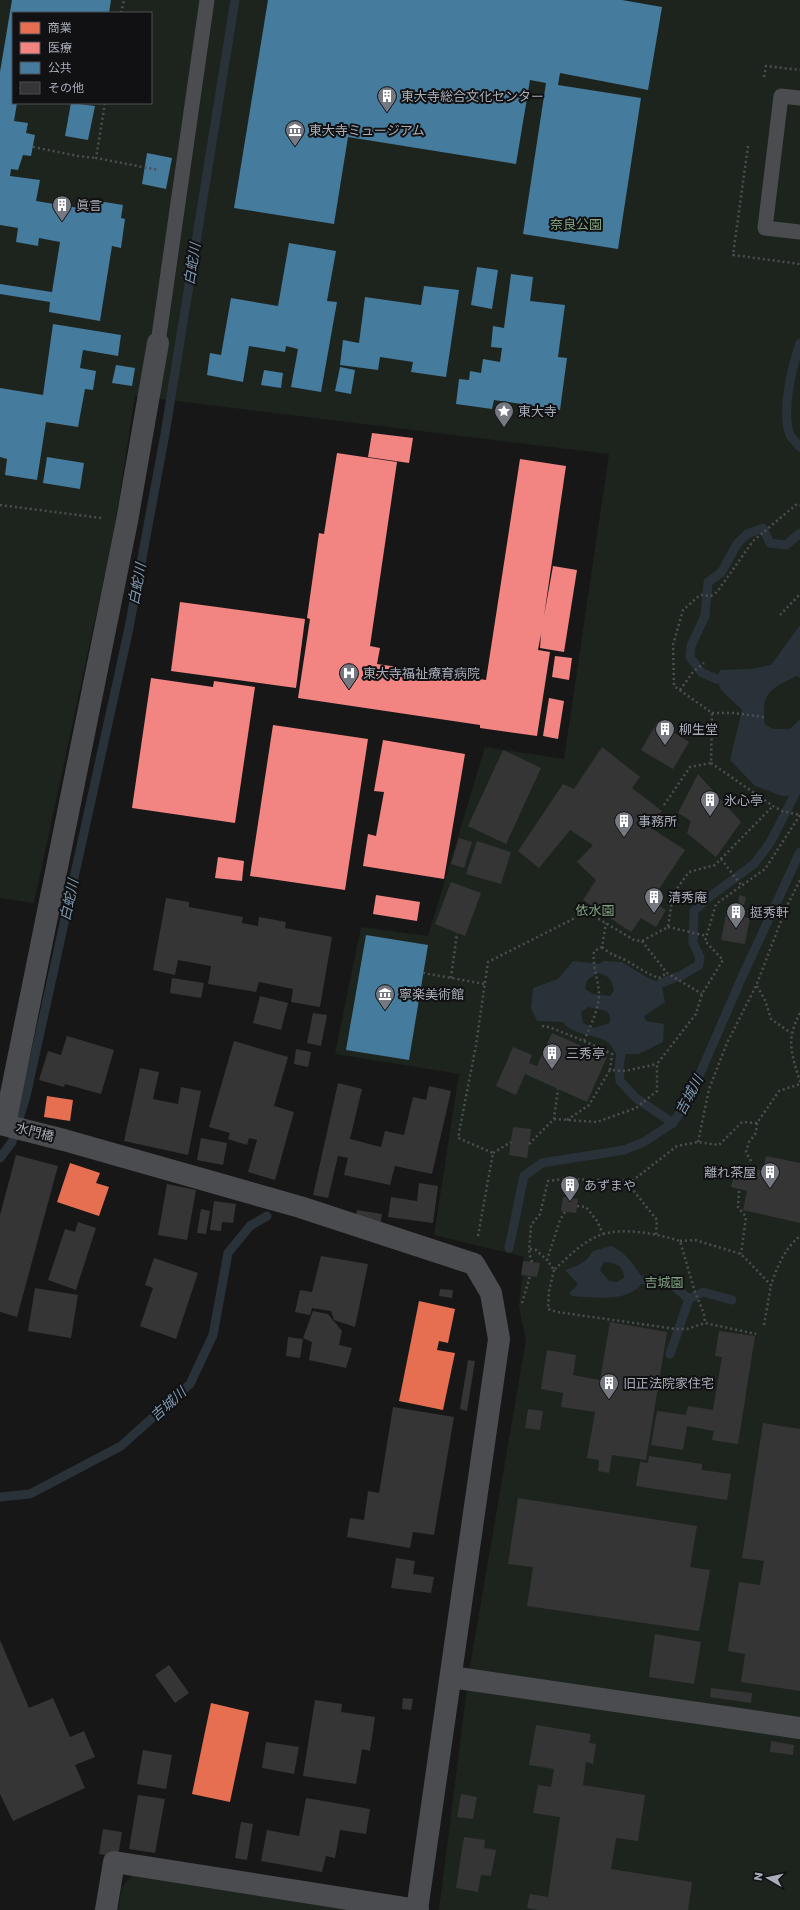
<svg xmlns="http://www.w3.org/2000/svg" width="800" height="1910" viewBox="0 0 800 1910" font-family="Poppins,'Noto Sans JP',sans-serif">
  <rect width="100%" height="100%" fill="#171717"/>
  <g fill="#1d241e" fill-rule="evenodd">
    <path d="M0 0H800V1910H439L469 1672 526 1340 519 1307 524 1257 434 1235 459 1074 335 1054 361 927 428 936 485 747 564 759 609 454 135 396 114 531 34 903 0 898ZM13 13H151V103H13Z"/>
    <path d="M133 1874 366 1910H118L122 1887Z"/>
  </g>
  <g fill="#2a3239" fill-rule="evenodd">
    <path d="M800 625V678L797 676C769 689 761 693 765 725L774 729H790L800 719V795L782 796 755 786 730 760 742 710 721 690 717 679 720 670 751 669 771 665Z"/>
    <path d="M573 961 599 964 604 961 622 962 648 978 661 983 665 1002 644 1016 646 1021 664 1024 663 1042 639 1054H616C614 1050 611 1046 609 1043 598 1034 572 1036 563 1022L537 1021 531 1008 533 988 558 979ZM597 973C608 975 612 979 614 990L610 996 593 994 585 989 587 980ZM588 1007 607 1011 610 1017V1023L594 1028 583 1023 581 1012Z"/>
    <path d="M611 1246C626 1252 635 1267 644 1280 631 1304 594 1297 571 1296L570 1292 575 1288 578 1284 565 1270C578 1266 586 1263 593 1251ZM604 1262C615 1262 624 1266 624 1278L617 1282 609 1281 600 1270Z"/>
  </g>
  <g fill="#e76f51">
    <path d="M47 1096 73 1100 70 1121 44 1117Z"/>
    <path d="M70 1163 100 1173 96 1183 109 1187 99 1216 57 1202Z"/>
    <path d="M419 1301 455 1309 448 1343 439 1341 437 1350 455 1353 443 1410 399 1401Z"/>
    <path d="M211 1703 249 1712 230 1802 192 1794Z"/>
  </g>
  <g fill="#f28482">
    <path d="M372 433 413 438 409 463 368 457Z"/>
    <path d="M337 453 397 462 370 646 380 648 377 664 486 680 520 459 566 466 544 616 553 566 577 570 564 652 540 648 541 634 538 650 550 652 537 736 480 728V725L298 698 310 619 307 618 319 533 324 534Z"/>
    <path d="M180 602 305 619 296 688 171 671Z"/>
    <path d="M555 656 572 658 569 680 552 677Z"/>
    <path d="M151 678 213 687 214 681 255 687 235 823 132 808Z"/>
    <path d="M549 698 564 701 558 739 543 736Z"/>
    <path d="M273 725 368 739 345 890 250 876Z"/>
    <path d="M383 740 465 754 444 879 363 866 368 834 376 836 384 792 374 791Z"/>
    <path d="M218 857 244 861 242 881 215 878Z"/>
    <path d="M376 895 420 902 417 921 373 914Z"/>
  </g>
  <g fill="#457b9d">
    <path d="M12 0H111L109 13H13V103H17L14 121 28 123 26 133 35 135 31 156 23 155 18 170 11 169 10 176 40 180 36 201 85 209 86 199 123 205 121 218 125 219 121 248 112 246 100 321 49 312 50 302 0 294V284L52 292 60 242 39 238 38 246 16 242 18 228 0 225V72Z"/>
    <path d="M268 0H622L662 7 648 90 560 73 558 85 641 98 618 249 523 234 546 83 530 80 516 164 348 137 334 224 234 208Z"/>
    <path d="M71 103 95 106 88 140 65 136Z"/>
    <path d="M147 153 172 158 166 189 142 184Z"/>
    <path d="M289 243 336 251 327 301 337 302 321 392 291 387 298 349 286 346 285 352 249 346 243 382 207 375 210 353 221 355 231 298 278 306Z"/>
    <path d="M477 267 498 270 492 309 471 305Z"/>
    <path d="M511 274 533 277 530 301 565 305 558 357 567 358 560 410 494 400 492 409 456 404 459 379 469 380 470 371 481 373 483 359 500 362 502 348 491 347 493 326 504 328Z"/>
    <path d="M424 286 459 290 446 377 411 372 413 362 380 357 378 370 340 365 343 340 359 343 365 297 421 305Z"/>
    <path d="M53 324 121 335 118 356 83 350 80 368 96 371 93 390 85 389 78 427 46 422 37 480 5 475 7 459 0 457V388L43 395Z"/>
    <path d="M116 365 135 368 132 386 112 383Z"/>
    <path d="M340 367 355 370 351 394 335 391Z"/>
    <path d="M264 370 283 373 281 388 261 385Z"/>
    <path d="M47 457 84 463 80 489 43 483Z"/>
    <path d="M366 935 428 945 409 1060 346 1050Z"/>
  </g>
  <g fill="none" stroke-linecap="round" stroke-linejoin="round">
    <g stroke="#2a3239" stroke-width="9">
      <path d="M800 343C792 367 781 411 790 435 792 439 797 443 800 447"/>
      <path d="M717 679 702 673 690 657 691 646 705 616 708 582 721 573 737 544 747 534 763 528 770 543 786 545 800 533"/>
      <path d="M661 983 682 975 699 965 700 957 693 943 694 911 708 898 754 864 770 843 794 796"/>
      <path d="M621 1054 619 1067 620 1081 637 1099 673 1123"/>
      <path d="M0 1158 12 1142 26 1096 129 628 165 434 235 0"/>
      <path d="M509 1248 524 1176 542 1163 624 1150 644 1142 673 1123 689 1099 742 977 800 852"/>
      <path d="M644 1280 668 1281 689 1299 670 1354"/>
      <path d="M689 1299 703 1292 732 1300"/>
      <path d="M0 1497 30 1494 121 1446 190 1384 213 1335 228 1253 250 1226 267 1216"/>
    </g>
  </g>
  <g fill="#353536">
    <path d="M657 722 689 742 673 769 641 750Z"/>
    <path d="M602 747 640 777 632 788 662 811 648 826 685 850 651 901 666 910 656 927 641 918 631 932 583 900 596 880 577 862 593 845 570 830 539 868 518 851 563 784 574 789Z"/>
    <path d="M503 750 541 768 506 844 468 826Z"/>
    <path d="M698 774 741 822 716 857 687 833 691 821 678 813Z"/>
    <path d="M459 838 472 842 464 868 451 864Z"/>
    <path d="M477 841 511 852 501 884 466 874Z"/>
    <path d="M451 882 481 893 465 936 435 924Z"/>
    <path d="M739 895 746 897 744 905 738 904Z"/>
    <path d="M166 898 189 902V907L243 917 242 923 258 926 259 917 286 922 285 928 332 937 320 1007 291 1002 293 989 259 982 256 992 208 984 211 966 178 960 175 975 153 970Z"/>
    <path d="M726 914 750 918 745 944 721 940Z"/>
    <path d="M172 978 204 983 201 998 170 993Z"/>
    <path d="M260 996 288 1003 281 1030 253 1023Z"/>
    <path d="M313 1013 327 1015 321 1046 307 1043Z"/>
    <path d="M552 1033 607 1057 587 1102 525 1074 516 1095 496 1086 513 1047 532 1055 529 1063 537 1066Z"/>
    <path d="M67 1036 114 1050 101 1094 65 1084 64 1087 39 1080 48 1051 61 1055Z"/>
    <path d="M234 1041 288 1057 274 1106 294 1112 275 1180 248 1172 257 1140 249 1138 247 1145 228 1139 230 1133 209 1127Z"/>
    <path d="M296 1049 311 1052 308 1067 294 1064Z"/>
    <path d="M140 1068 159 1072 153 1099 178 1104 181 1087 201 1091 188 1155 124 1141Z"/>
    <path d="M338 1083 362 1089 350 1139 381 1147 385 1131 404 1135 413 1097 426 1100 429 1086 451 1091 432 1174 395 1166 390 1185 344 1175 348 1158 338 1156 328 1198 313 1195Z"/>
    <path d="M513 1127 531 1129 527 1158 509 1155Z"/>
    <path d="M201 1138 227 1143 223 1165 197 1160Z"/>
    <path d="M16 1155 58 1166 17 1317 0 1312V1215Z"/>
    <path d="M766 1156 800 1163V1223L743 1210 747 1191 731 1187 734 1175 751 1179 754 1168 763 1171Z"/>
    <path d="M419 1183 438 1186 433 1223 388 1217 391 1197 417 1201Z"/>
    <path d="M167 1184 196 1190 187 1240 158 1235Z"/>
    <path d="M563 1197 578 1199 576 1213 561 1211Z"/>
    <path d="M214 1201 236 1204 233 1223 222 1222 221 1231 210 1230Z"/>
    <path d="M201 1209 210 1211 206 1234 197 1233Z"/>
    <path d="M357 1210 382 1214 380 1225 355 1220Z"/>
    <path d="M78 1222 96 1228 76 1290 48 1280 65 1229 75 1232Z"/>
    <path d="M321 1256 368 1264 355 1327 334 1320 331 1311 312 1308 310 1315 295 1312 300 1290 312 1292Z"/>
    <path d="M154 1258 198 1273 176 1339 140 1326 153 1288 145 1285Z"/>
    <path d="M523 1261 540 1263 537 1277 521 1275Z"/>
    <path d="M35 1288 78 1295 71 1338 28 1331Z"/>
    <path d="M440 1289 453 1290 452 1298 439 1296Z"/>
    <path d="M313 1311 328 1314 342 1331 339 1345 352 1348 346 1368 309 1360 312 1342 303 1338Z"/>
    <path d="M610 1322 667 1332 646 1460 612 1455 609 1473 598 1471 599 1460 587 1458 595 1412 561 1407 563 1393 541 1389 547 1350 576 1355 573 1375 600 1380Z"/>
    <path d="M719 1331 755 1336 738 1444 712 1440 714 1431 687 1426 683 1450 651 1445 657 1411 686 1415 688 1406 713 1410 722 1357 715 1356Z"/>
    <path d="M288 1337 303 1339 300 1358 286 1356Z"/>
    <path d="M468 1360 475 1361 467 1411 460 1409Z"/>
    <path d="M393 1407 454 1417 434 1535 413 1532 410 1548 347 1537 350 1518 364 1520 368 1491 379 1493Z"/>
    <path d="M528 1409 543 1411 540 1430 525 1428Z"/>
    <path d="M763 1423 800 1429V1691L741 1682 745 1654 728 1651 739 1582 760 1585 764 1561 742 1558Z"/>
    <path d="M649 1456 702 1464V1470L731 1474 727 1500 636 1486 640 1462 648 1463Z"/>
    <path d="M518 1498 697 1526 690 1567 710 1570 699 1631 527 1606 533 1567 508 1564Z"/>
    <path d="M396 1558 415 1561 413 1574 434 1577 431 1593 391 1588Z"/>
    <path d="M655 1634 701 1642 694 1684 649 1677Z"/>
    <path d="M0 1640 29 1708 53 1698 70 1737 84 1731 95 1757 75 1765 85 1788 13 1821 0 1794Z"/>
    <path d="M169 1665 189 1693 175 1703 155 1675Z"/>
    <path d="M711 1688 752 1693 751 1703 710 1697Z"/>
    <path d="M403 1698 413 1699 411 1710 402 1709Z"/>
    <path d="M315 1700 342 1704 341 1712 375 1717 370 1751 362 1749 356 1784 303 1776Z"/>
    <path d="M536 1725 591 1734 589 1743 596 1744 593 1764 586 1762 583 1785 645 1795 638 1841 616 1838 611 1869 692 1882 688 1910H538L527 1908 530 1894 548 1897 560 1817 533 1813 538 1785 551 1787 554 1769 529 1765Z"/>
    <path d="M771 1741 794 1745 793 1755 770 1752Z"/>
    <path d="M266 1742 299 1747 294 1774 262 1768Z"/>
    <path d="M143 1750 172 1755 166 1789 137 1784Z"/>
    <path d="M461 1794 477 1797 473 1819 457 1817Z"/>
    <path d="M138 1795 165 1799 155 1853 129 1849Z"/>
    <path d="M306 1798 370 1809 366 1834 340 1830 335 1858 326 1856 322 1872 261 1861 267 1830 299 1836Z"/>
    <path d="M241 1822 253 1824 247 1860 235 1858Z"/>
    <path d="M103 1829 122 1832 118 1857 99 1854Z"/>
    <path d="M464 1837 485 1840 484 1848 496 1850 491 1876 481 1875 478 1892 456 1888Z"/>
  </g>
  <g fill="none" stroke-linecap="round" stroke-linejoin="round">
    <g stroke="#4d4e52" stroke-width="2.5" stroke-dasharray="2 3" stroke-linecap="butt">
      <path d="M121 13 124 0"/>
      <path d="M764 77 766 66 800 70"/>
      <path d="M105 103 96 158 158 170"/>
      <path d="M748 146 733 255 800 264"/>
      <path d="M33 147 78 156 96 158"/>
      <path d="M0 505 101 518"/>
      <path d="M780 615 800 594"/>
      <path d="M680 690 693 672 704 663"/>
      <path d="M712 713H734L764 717"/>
      <path d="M711 763 773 806 782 811 800 815"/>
      <path d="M664 805 690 767 711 763 712 713 674 686 673 645 683 610 700 595 711 596 717 592 753 541 797 504 800 505"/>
      <path d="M721 859 742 886"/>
      <path d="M668 927 707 936"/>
      <path d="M642 941 667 973 702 994"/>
      <path d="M602 947C612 956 616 955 627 961 638 967 647 974 659 978L667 973"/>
      <path d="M423 973 485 984"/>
      <path d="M451 978 457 933"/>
      <path d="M757 986 765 1000 771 1019 791 1033"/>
      <path d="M800 1013C785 1041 792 1054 800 1082"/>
      <path d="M542 1026 549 1027 584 1041C590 1026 598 1012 599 995 599 980 592 967 594 951L602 947 606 923"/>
      <path d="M584 1041 612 1054 610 1070 625 1071 657 1064"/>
      <path d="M554 1119 597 1122 636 1108 657 1091V1064L696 1014 702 994 723 960 705 941 716 904 765 869 800 815"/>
      <path d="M567 1120 589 1105 610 1070"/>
      <path d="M698 1142 709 1089 727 1043 756 986 786 908 800 880"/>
      <path d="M529 1144 554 1119 558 1089"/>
      <path d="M493 1153 511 1142"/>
      <path d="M751 1161 746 1152 749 1142 756 1133 757 1123 779 1091 800 1084"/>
      <path d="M632 1181 633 1190 657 1220 656 1235"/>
      <path d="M739 1191 738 1207 746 1217 741 1254"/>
      <path d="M577 1206 586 1207 597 1221 603 1234"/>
      <path d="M565 1212 560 1220 547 1260 554 1270C567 1258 581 1243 598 1236 620 1226 658 1234 680 1241L695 1292 704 1314 705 1323 756 1334"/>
      <path d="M478 1236 493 1153 458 1138 476 1045 488 962 587 912 634 940 642 941 668 927 673 894 689 872 715 865 773 806"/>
      <path d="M680 1241 695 1240 741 1254 771 1285C777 1267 785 1248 800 1236"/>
      <path d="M530 1249 536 1250 547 1260"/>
      <path d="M532 1262 529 1253 531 1225 540 1214 548 1181 564 1179 632 1181 677 1146 698 1142 719 1145 742 1122 757 1123"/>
      <path d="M554 1270 549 1291 548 1309 557 1312 676 1329H687L705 1323"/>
      <path d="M522 1303 530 1276"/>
      <path d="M764 1325 771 1285"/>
    </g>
    <g stroke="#4b4c50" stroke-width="15">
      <path d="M800 98 781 96 765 228 800 232"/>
      <path d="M158 343 207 0"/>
    </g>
    <g stroke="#4b4c50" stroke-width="22">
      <path d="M0 1124 64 1140 300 1207 474 1264 491 1293 499 1339 417 1910"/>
      <path d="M5 1124 127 521 158 343"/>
      <path d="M451 1677 800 1728"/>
      <path d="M106 1910 114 1862 418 1910"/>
    </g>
  </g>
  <defs>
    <symbol id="building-pin" viewBox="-11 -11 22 30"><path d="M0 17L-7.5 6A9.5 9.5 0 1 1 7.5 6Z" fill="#757880" stroke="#111113"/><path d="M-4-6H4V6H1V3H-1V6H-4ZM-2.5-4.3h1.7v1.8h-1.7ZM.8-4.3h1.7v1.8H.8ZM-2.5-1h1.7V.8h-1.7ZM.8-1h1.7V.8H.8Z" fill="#fff"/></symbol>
    <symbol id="museum-pin" viewBox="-11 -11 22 30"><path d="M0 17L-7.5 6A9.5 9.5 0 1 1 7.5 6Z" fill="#757880" stroke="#111113"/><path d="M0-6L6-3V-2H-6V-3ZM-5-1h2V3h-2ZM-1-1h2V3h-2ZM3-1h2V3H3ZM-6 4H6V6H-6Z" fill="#fff"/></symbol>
    <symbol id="sight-pin" viewBox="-11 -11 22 30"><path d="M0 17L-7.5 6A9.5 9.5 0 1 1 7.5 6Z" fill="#757880" stroke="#111113"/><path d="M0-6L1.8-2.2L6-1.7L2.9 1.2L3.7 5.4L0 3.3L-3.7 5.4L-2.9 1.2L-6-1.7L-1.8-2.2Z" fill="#fff"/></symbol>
    <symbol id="hospital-pin" viewBox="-11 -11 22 30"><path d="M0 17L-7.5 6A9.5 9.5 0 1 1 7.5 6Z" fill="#757880" stroke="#111113"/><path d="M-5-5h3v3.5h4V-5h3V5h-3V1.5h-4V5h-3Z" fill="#fff"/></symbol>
  </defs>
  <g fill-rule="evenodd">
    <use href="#building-pin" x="376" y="85" width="22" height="30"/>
    <use href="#museum-pin" x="284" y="119" width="22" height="30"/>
    <use href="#building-pin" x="51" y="194" width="22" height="30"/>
    <use href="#sight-pin" x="493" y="400" width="22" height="30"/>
    <use href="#hospital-pin" x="338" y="662" width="22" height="30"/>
    <use href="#building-pin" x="654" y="718" width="22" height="30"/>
    <use href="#building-pin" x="699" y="789" width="22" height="30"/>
    <use href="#building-pin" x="613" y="810" width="22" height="30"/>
    <use href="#building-pin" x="643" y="886" width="22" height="30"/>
    <use href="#building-pin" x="725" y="901" width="22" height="30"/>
    <use href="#museum-pin" x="374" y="983" width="22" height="30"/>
    <use href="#building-pin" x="541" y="1042" width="22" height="30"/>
    <use href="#building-pin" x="759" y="1161" width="22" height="30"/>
    <use href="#building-pin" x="559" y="1174" width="22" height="30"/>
    <use href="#building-pin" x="598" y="1372" width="22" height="30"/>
  </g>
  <g text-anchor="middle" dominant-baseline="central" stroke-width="4" stroke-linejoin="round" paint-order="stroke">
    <g font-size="13" fill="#a8adb8" stroke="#111113" text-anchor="start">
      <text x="401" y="96">東大寺総合文化センター</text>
      <text x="309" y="130">東大寺ミュージアム</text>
      <text x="76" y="205">眞言</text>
      <text x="518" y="411">東大寺</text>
      <text x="363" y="673">東大寺福祉療育病院</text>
      <text x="679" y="729">柳生堂</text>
      <text x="724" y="800">氷心亭</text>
      <text x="638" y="821">事務所</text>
      <text x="668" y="897">清秀庵</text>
      <text x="750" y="912">挺秀軒</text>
      <text x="399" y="994">寧楽美術館</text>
      <text x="566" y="1053">三秀亭</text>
      <text x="756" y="1172" text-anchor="end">離れ茶屋</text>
      <text x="584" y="1185">あずまや</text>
      <text x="623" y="1383">旧正法院家住宅</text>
    </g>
    <g font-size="13" fill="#7fa381" stroke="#111113">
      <text x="576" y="224">奈良公園</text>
      <text x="595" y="910">依水園</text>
      <text x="664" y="1282">吉城園</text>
    </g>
    <g font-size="13" fill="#a8adb8" stroke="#111113">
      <text transform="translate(35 1132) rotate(15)">水門橋</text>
    </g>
    <g font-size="14" font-style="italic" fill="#7f9bb3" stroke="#111113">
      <text transform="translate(192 264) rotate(-81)">白蛇川</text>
      <text transform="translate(137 584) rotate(-80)">白蛇川</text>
      <text transform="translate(69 900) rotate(-78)">白蛇川</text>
      <text transform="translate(689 1095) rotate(-62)">吉城川</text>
      <text transform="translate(168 1404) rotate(-42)">吉城川</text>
    </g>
  </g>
  <rect x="12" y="12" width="140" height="92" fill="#111113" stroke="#4d4f55"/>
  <rect x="20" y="22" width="20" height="12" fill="#e76f51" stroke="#4d4f55"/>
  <text x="48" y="32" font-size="12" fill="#a8adb8">商業</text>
  <rect x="20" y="42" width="20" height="12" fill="#f28482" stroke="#4d4f55"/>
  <text x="48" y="52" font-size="12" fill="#a8adb8">医療</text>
  <rect x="20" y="62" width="20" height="12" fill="#457b9d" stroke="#4d4f55"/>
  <text x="48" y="72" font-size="12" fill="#a8adb8">公共</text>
  <rect x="20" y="82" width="20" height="12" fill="#353536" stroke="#4d4f55"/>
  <text x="48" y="92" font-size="12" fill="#a8adb8">その他</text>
  <g transform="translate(768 1878) rotate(279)" stroke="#111113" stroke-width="3" paint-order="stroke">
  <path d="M0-3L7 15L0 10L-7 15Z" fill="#a8adb8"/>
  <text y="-6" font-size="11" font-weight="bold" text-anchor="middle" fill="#a8adb8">N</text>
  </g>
</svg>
